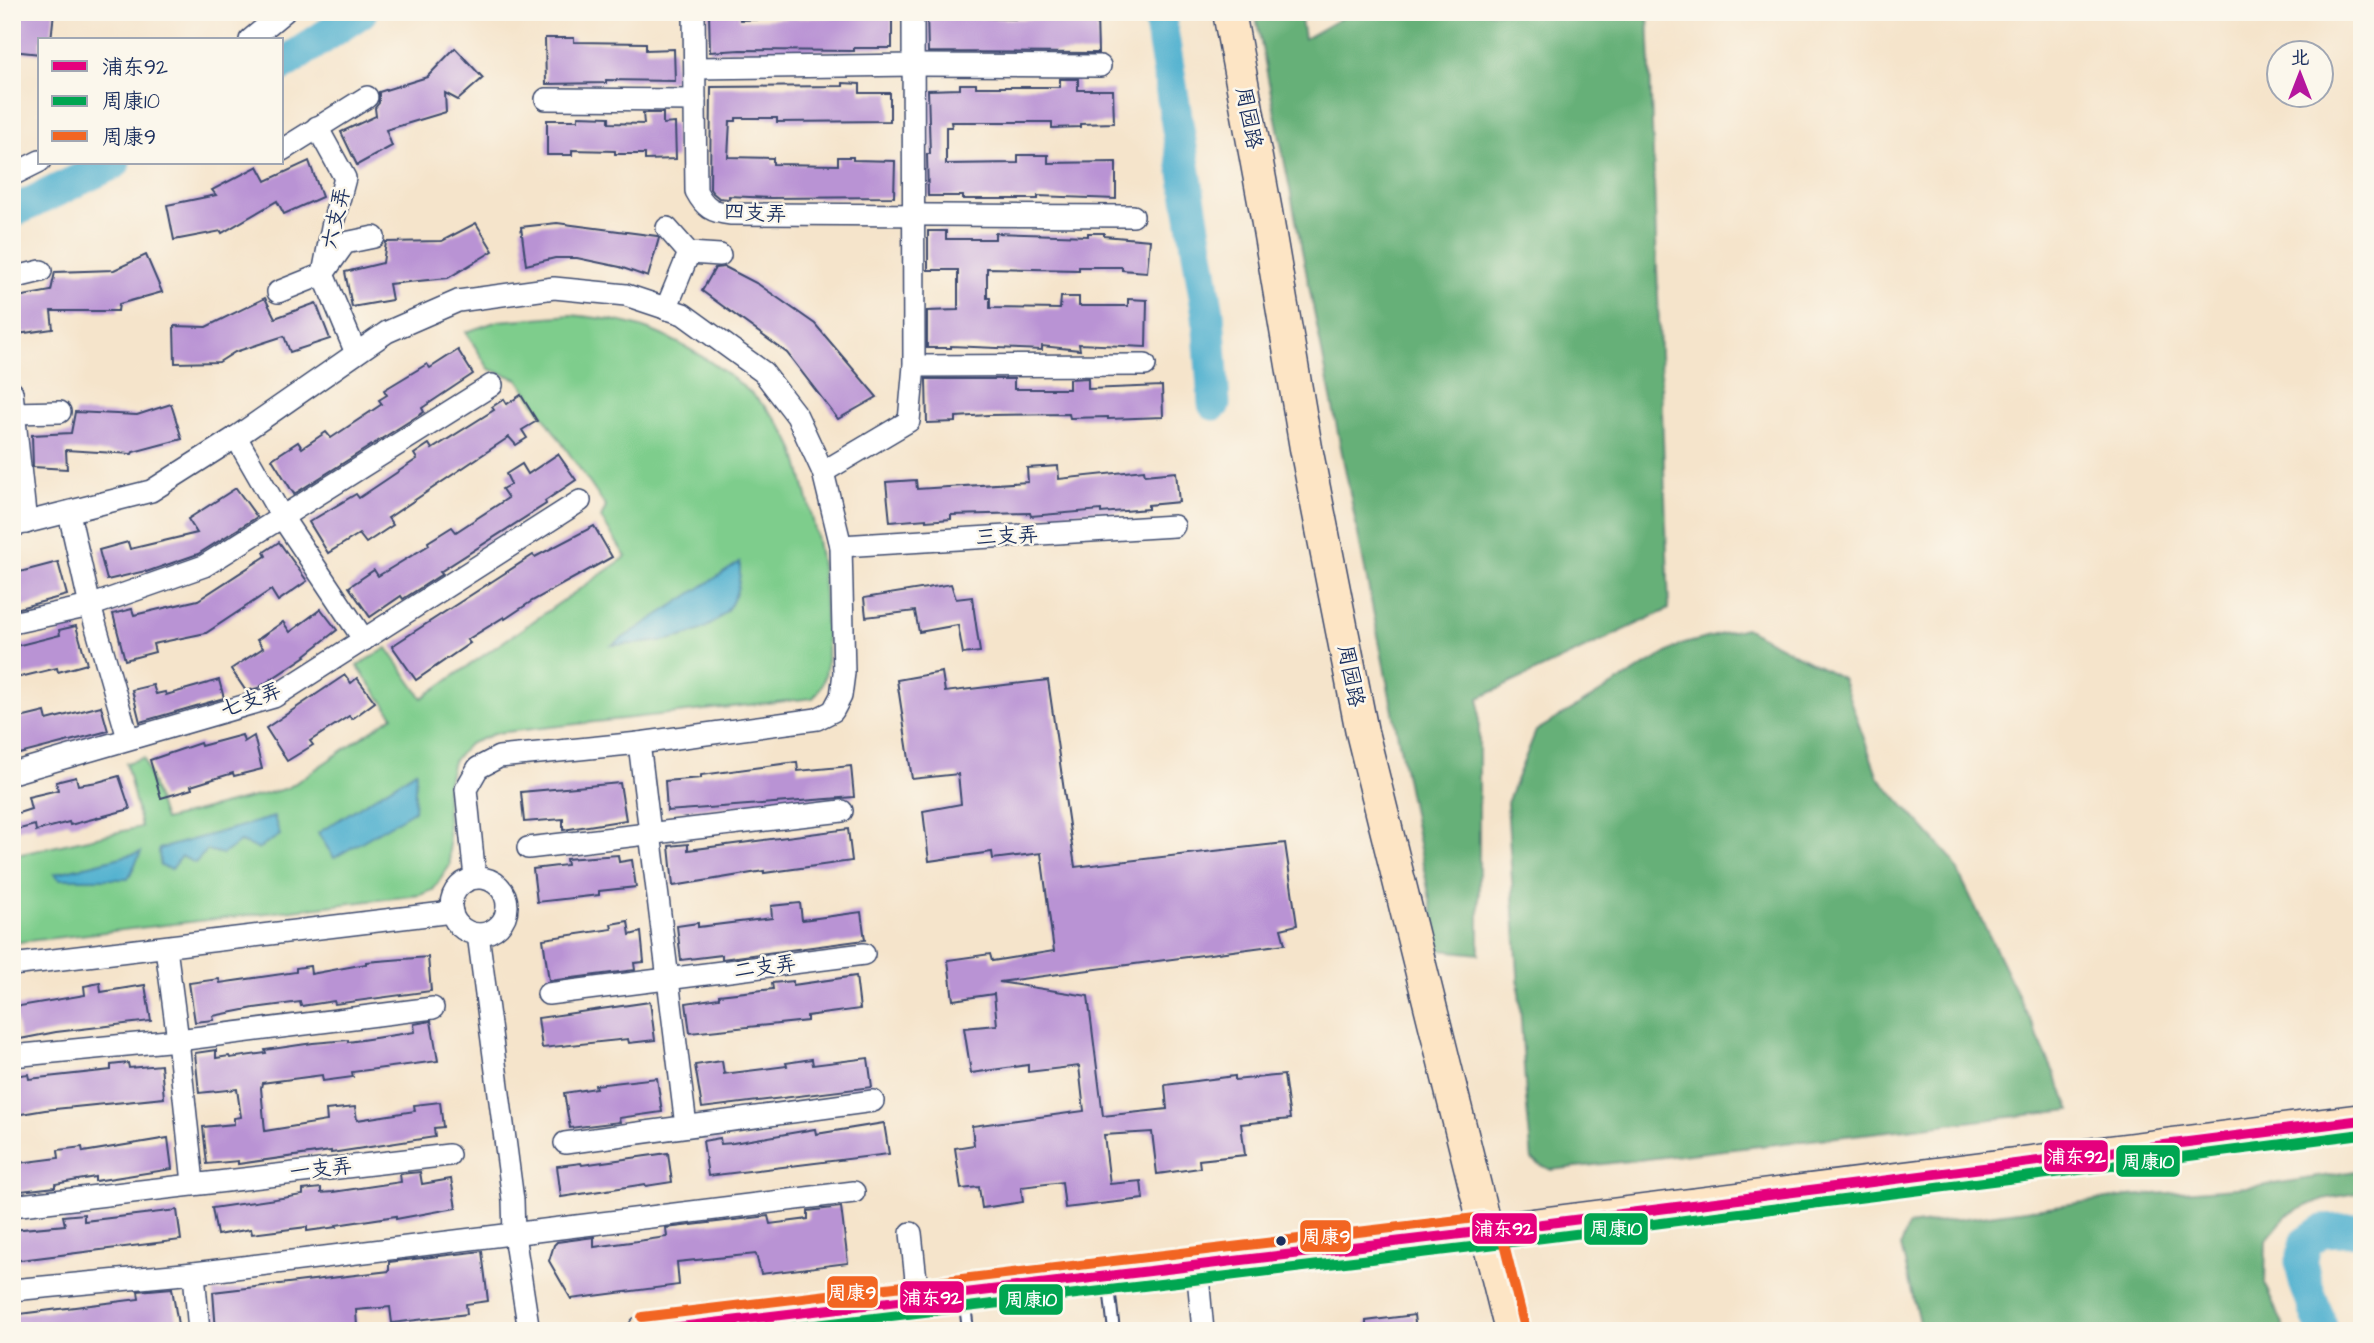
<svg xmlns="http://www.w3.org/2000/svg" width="2374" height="1343" viewBox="0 0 2374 1343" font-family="'Architects Daughter','LXGW WenKai TC',sans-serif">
  <rect width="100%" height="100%" fill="#fbf7ec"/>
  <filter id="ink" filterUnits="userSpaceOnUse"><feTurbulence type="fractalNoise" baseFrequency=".0143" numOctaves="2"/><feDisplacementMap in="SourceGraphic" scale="14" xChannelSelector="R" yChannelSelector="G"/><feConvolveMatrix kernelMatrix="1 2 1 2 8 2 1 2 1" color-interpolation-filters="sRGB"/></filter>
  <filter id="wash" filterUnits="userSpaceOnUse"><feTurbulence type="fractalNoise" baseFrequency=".00686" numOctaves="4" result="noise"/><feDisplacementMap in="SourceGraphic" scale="28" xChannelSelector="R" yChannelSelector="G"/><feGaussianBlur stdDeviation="1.57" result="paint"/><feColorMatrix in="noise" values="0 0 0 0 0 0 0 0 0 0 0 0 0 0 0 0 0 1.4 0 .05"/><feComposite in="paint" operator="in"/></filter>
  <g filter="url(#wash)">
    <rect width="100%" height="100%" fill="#f5e4cb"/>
    <path fill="#7ecd8c" stroke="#4c7e75" stroke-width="2" d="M571 315C597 318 624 320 649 330 697 348 770 397 792 445 797 456 800 469 803 481 815 524 824 566 825 612 826 638 834 678 813 698L496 733 469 744 453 761 446 789 450 865 433 890 420 895 12 943V856L141 827 126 763 144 758 164 820 288 788 393 716 357 666 387 648 422 698 626 557 601 518 606 507 518 379 489 369 466 332 498 321Z"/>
    <g fill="#66b078" stroke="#40706b" stroke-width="2">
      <path d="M1255 12H1300L1304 39 1352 12H1648L1669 609 1479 698V954L1440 950Z"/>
      <path d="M1745 628 1842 678 1878 777 1952 859 2030 1020 2071 1110 1551 1170 1532 1160 1526 1098 1507 803 1536 731 1680 645Z"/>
      <path d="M2362 1170V1192L2323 1199 2287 1215 2266 1240 2265 1285 2286 1331H1921L1901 1246 1908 1226 2129 1196 2261 1186Z"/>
    </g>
    <g fill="#50b0cf" stroke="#367096" stroke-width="2">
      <path d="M740 562C744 637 669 643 612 645Z"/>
      <path d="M416 771 414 811 334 858 318 833Z"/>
      <path d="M274 817 280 835 258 849 240 842 223 854 207 850 195 863 181 856 172 869 160 866 159 849Z"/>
      <path d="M141 852 128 879H60L54 874Z"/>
    </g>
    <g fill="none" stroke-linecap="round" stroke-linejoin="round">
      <g stroke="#50b0cf" stroke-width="33">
        <path d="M1159 12 1208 314 1214 404"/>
        <path d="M282 65 361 12"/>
        <path d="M12 212 114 163"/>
        <path d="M2323 1331 2305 1282 2301 1262 2306 1242 2322 1231 2362 1229"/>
      </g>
    </g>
    <g id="blocks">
      <g fill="#b993d4">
        <path d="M12 12H54L51 40H40V54L12 51Z"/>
        <path d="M709 12H739L740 20 892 15V48H854V51L740 50 710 52Z"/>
        <path d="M927 12H958L959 17 1012 19H1071V15H1097L1098 53 928 52Z"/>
        <path d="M545 38H574V42L646 43V50L674 49 675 81 606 80V83L546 84Z"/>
        <path d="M455 48 483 78 458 100 445 93 446 112 386 130 392 146 357 165 341 132 376 116 375 108 379 103V92L427 77Z"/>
        <path d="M1060 79H1078V90H1113L1114 123 1080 124V127L1052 128V122H951L952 127H946V164L1018 163V155H1048V163L1116 162V199L1038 196V199H963V196H928L927 154H930L928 90 960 89V84H976V87H1060Z"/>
        <path d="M843 83 860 84V93H890V121L777 122V118H736V121H730L728 157 773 158V164L838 165V157H853V160L895 161 894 197 771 198 729 196V199L719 198 713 193 710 189 711 87 843 86Z"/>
        <path d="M643 113H663V124L675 123 676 159 645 160V154H615V151L572 150V155H547V120H578V116L609 117V123L644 124Z"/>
        <path d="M309 161 322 197 284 214 277 201 222 233 221 231 174 240 167 205 216 195 212 190 258 166 266 181Z"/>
        <path d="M476 223 493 251 448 278 389 284 392 300 352 307 345 272 383 263 386 242 442 241Z"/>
        <path d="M557 223 657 236 659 238 648 277 620 267 577 258H555L526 265 521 227Z"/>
        <path d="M928 231H946V239H995V233L1088 236V233H1104V236L1150 240 1147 272 1122 270V267H1079V270L987 268V298H990V308L1060 309 1061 297H1079V306H1128V299L1147 300 1146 347 1079 344 1080 350 1042 346V350L951 346V348H927V311L958 310V270H928Z"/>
        <path d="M146 255 162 292 119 304 118 311H51L53 329 17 334 12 298 51 291 55 272 114 270Z"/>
        <path d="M725 267 758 284 815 324 877 397 838 419 787 353 702 291 715 268Z"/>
        <path d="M265 298 275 318 316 303 330 339 290 352 284 336 235 352 219 362 175 363 174 326 206 327Z"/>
        <path d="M458 350 473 374 422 408 424 412 294 494 272 459 298 442 302 448 326 432 331 438 382 404 379 400 387 395 384 390 427 364 430 368Z"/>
        <path d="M1088 378V389L1162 386 1163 417 1108 419V417L1070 418 1069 414 989 415 956 417V422L927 423 926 379H1014V389H1069V379Z"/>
        <path d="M521 395 537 421 522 430 527 438 516 445 509 437 388 518 393 525 366 543 359 534 328 553 309 522 356 494 359 498 417 459 414 454 429 444 432 449 494 410 492 407 504 399 507 404Z"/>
        <path d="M171 404 182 439 133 452 132 454 66 450 67 469 33 467 32 435 71 433 75 412 137 415Z"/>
        <path d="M558 454 576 480 545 501 546 504 440 572 442 574 403 599 401 596 370 617 349 587 374 570 378 576 429 545 428 542 452 527 456 532 508 498 502 489 511 484 506 474 522 464 528 474Z"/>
        <path d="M1058 466 1059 479 1144 470 1145 475 1176 472 1179 502 1148 505V509L1101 513V510L1031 516 1030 513 951 515V519L926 521V519L890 522 886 482 916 480 917 489 1028 482 1027 468Z"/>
        <path d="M236 488 257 517 198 554 146 572 145 571 107 580 99 550 128 542 130 549 197 533 188 519Z"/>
        <path d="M594 526 612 557 532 601 505 619 504 617 467 640 470 643 416 680 392 646 533 555 535 557Z"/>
        <path d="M279 542 307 581 278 601 271 590 206 633 153 644 155 652 125 660 113 614 132 609 134 615 198 600 266 556 264 552Z"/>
        <path d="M58 562 67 595 12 610V574Z"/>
        <path d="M951 584 956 599 972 597 980 652 963 654 958 625 919 632 915 611 866 617 864 598Z"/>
        <path d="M321 609 337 630 305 655 306 656 258 688 246 691 231 669 263 648 257 640 283 622 290 632Z"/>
        <path d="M76 626 87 664 58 672 57 668 12 679V647L60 635 59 630Z"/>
        <path d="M942 672 945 692 1048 680 1075 867 1285 843 1297 925 1281 929 1285 944 999 982 1088 996 1103 1116 1167 1109 1165 1085 1235 1076V1080L1284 1075 1290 1119 1241 1124 1245 1155 1199 1160 1200 1168 1157 1174 1152 1132 1104 1135 1110 1184 1141 1181 1143 1199 1065 1208 1062 1182 1021 1187 1023 1202 982 1208 979 1187 961 1189 955 1148 974 1145 972 1126 1084 1111 1079 1066 1028 1072V1065L971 1073 964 1028 997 1025 994 994 953 1000 948 960 990 954 992 961 1054 951 1041 853 993 859 992 852 929 861 923 811 961 804 958 774 912 779 897 680Z"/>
        <path d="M345 675 351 683 357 678 375 702 352 719 349 716 310 741 313 745 287 761 266 728Z"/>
        <path d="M219 680 224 698 140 722 132 690 153 685 156 694 165 692 166 695Z"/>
        <path d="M101 706 108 731 12 756V720L45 712 47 720Z"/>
        <path d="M242 735 244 742 254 736 262 769 234 776 233 773 191 786 192 789 161 798 150 760 200 743 201 746Z"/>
        <path d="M797 762 798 771 851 766 854 797 667 811 665 781 701 778V775Z"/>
        <path d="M119 776 130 809 70 825 69 822 36 831 35 825 12 831V815L31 809 28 797 58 790 56 782 76 777 78 785 98 782Z"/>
        <path d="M620 783 626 820 563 830V819L524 822 521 792Z"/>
        <path d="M848 829 852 861 764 873V871L673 886 669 846 688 844V850Z"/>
        <path d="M618 855 619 862 632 860 636 887 599 891V895L537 902 533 869 567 865 566 859Z"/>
        <path d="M800 903 802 920 861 912 865 940 722 959V955L681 960 677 926 698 923V927L772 918 771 906Z"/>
        <path d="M628 921 630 935 641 932 644 962 634 963 635 970 549 981 543 939 612 929 611 924Z"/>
        <path d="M428 957 431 991 335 1004 334 1001 301 1006 300 1002 254 1008 213 1016 214 1020 195 1022 189 983 219 979 220 983 296 972V968L310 966 311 974 366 964V962Z"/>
        <path d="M856 976 860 1009 807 1016V1021L690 1033 686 1003 719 998V995L773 989 772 983 793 981V985Z"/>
        <path d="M100 983 101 992 145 985 151 1021 56 1032 20 1039 14 1007 85 995 84 986Z"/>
        <path d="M650 1002 655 1040 629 1043 628 1039 542 1048 538 1018Z"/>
        <path d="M431 1021 438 1061 352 1072 353 1077 323 1081 322 1075 262 1083 261 1088 265 1131 327 1121 326 1110 355 1107 357 1120 415 1111 414 1105 440 1102 443 1127 434 1128 435 1137 331 1153V1151L238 1164V1161L207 1164 203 1127 234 1124V1118L241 1117 237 1089 199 1093 195 1053 216 1050V1058L229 1056 230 1058 266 1053 265 1050 313 1043 348 1040V1042L415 1032 414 1024Z"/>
        <path d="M868 1058 872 1087 702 1108 695 1065 722 1061 724 1074 787 1066 786 1063 812 1059 813 1065Z"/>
        <path d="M128 1063 129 1068 161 1065 164 1098 45 1110 15 1115 12 1076 28 1074 29 1079 111 1070V1065Z"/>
        <path d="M657 1078 662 1112 619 1118 620 1122 570 1128 564 1093 596 1088 595 1085Z"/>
        <path d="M884 1123 889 1154 708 1176 703 1141 720 1138 721 1144 733 1143 815 1129 816 1134Z"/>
        <path d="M168 1138 172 1169 95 1181V1177L55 1184V1187L12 1192V1164L59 1158 58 1150 82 1147 83 1152Z"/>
        <path d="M668 1153 672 1182 646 1186 645 1184 561 1197 557 1166 581 1163 582 1165Z"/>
        <path d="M420 1172 422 1184 451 1179 456 1208 396 1219V1216L336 1225 337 1227 307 1231V1227L252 1234 251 1229 217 1235 212 1208 303 1195V1190L321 1188V1193L333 1192 401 1182 400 1174Z"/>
        <path d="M841 1207 848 1263 761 1274 756 1254 677 1262 679 1285 571 1299 549 1261 554 1245 557 1242 594 1237V1247L667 1237 666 1228 768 1216 770 1224 808 1219V1211Z"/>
        <path d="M177 1210 181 1240 12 1261V1230L65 1225 63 1216 84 1214V1221Z"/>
        <path d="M482 1251 488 1301 466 1304 467 1314 392 1323 390 1307 356 1310 357 1327 329 1331H216L213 1292 389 1271V1262Z"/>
        <path d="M172 1288 179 1331H12V1315L139 1299 138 1291Z"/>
        <path d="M1414 1315 1416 1331H1366V1321Z"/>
      </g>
    </g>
  </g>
  <g filter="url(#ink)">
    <use href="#blocks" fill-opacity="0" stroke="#3c4a6e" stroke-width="2"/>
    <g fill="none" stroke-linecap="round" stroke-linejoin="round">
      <defs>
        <g id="lane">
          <path d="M1108 1278 1114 1331"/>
          <path d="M964 1295 968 1331"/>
        </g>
        <g id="street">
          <path d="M694 12 696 191C705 208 712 212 731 214L1133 216"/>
          <path d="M250 40 284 12"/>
          <path d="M696 68 914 65 1100 66"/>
          <path d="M546 99 695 100"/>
          <path d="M317 127 345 178 332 227 323 274 356 353"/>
          <path d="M282 150 367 97"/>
          <path d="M12 175 40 161"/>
          <path d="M667 228 689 253 720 255"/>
          <path d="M12 278 41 271"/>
          <path d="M278 292 323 274 345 243 374 237"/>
          <path d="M666 309 689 253"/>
          <path d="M914 366 1145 365"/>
          <path d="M12 392 26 523"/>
          <path d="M12 413 60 412"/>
          <path d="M236 437 282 517 364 640"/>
          <path d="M823 472 909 421 914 366 913 12"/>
          <path d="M69 513 90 606 128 738"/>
          <path d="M12 526 151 491 236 437 387 332 458 301 554 288 626 295 683 314 763 372 797 416 823 472 841 546 844 673 841 696 833 711 817 719 639 743 499 757 478 768 466 789 475 878"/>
          <path d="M841 546 1174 526"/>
          <path d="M12 623 90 606 204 566 492 385"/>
          <path d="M639 743 686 1126"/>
          <path d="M12 773 274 697 580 501"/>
          <path d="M528 848 842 811"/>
          <circle cx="479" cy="906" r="28"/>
          <path d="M478 934 513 1200 514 1235 529 1331"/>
          <path d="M166 948 178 1040 193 1183"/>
          <path d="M12 965 452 912"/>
          <path d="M548 994 864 954"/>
          <path d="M12 1056 178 1040 433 1008"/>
          <path d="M565 1143 873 1101"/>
          <path d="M12 1206 449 1155"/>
          <path d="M911 1233 918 1298"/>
          <path d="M1197 1265 1203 1331"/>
          <path d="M194 1273 199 1331"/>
          <path d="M12 1290 194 1273 854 1192"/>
        </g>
        <g id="secondary">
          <path d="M1229 12 1266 212 1306 448 1362 732 1511 1331"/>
          <path d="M644 1331 1486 1231 2362 1120"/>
        </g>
      </defs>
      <use href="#lane" stroke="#3c4a6e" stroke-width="14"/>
      <use href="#street" stroke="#3c4a6e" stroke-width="24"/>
      <use href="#secondary" stroke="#3c4a6e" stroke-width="35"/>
      <use href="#lane" stroke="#fff" stroke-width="10"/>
      <use href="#street" stroke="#fff" stroke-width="21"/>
      <use href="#secondary" stroke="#fde5c5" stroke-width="32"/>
      <defs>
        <path id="bus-1" d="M646 1331 1486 1231 2362 1120"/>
        <path id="bus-2" d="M765 1331 1488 1245 2362 1134"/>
        <g id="bus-3">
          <path d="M1500 1228 1525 1328"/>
          <path d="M642 1317 1484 1217"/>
        </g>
      </defs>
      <use href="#bus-1" stroke="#fbf7ec" stroke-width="16"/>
      <use href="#bus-2" stroke="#fbf7ec" stroke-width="16"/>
      <use href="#bus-3" stroke="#fbf7ec" stroke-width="16"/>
      <use href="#bus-1" stroke="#e5007d" stroke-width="10"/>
      <use href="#bus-2" stroke="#00a651" stroke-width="10"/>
      <use href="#bus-3" stroke="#f26522" stroke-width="10"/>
    </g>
  </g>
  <circle fill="#1b2f5e" stroke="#fbf7ec" stroke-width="2.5" cx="1281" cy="1241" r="6"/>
  <g text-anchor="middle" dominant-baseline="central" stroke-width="5" stroke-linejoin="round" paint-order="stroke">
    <g font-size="21" fill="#1b2f5e" stroke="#fbf7ec">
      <text transform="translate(1249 118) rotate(79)">周园路</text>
      <text transform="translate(755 213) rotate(3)">四支弄</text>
      <text transform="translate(336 218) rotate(-77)">六支弄</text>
      <text transform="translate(1007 536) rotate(-3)">三支弄</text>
      <text transform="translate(1351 676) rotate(79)">周园路</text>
      <text transform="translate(251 700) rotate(-20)">七支弄</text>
      <text transform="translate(765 967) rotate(-8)">二支弄</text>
      <text transform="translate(321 1169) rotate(-6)">一支弄</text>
    </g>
  </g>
  <g stroke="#fbf7ec" stroke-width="2.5">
    <rect x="2043" y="1139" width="66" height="34" rx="7" fill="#e5007d"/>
    <rect x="2115" y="1144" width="66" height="34" rx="7" fill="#00a651"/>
    <rect x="1471" y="1212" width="67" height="33" rx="7" fill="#e5007d"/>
    <rect x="1583" y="1212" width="66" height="34" rx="7" fill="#00a651"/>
    <rect x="1299" y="1219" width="53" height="34" rx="7" fill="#f26522"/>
    <rect x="826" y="1275" width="53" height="34" rx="7" fill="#f26522"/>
    <rect x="899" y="1280" width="66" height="34" rx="7" fill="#e5007d"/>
    <rect x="998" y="1283" width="66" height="33" rx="7" fill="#00a651"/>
  </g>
  <g font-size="19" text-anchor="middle" font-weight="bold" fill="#fff">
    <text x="2076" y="1163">浦东92</text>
    <text x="2148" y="1168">周康10</text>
    <text x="1504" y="1235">浦东92</text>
    <text x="1616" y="1235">周康10</text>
    <text x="1326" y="1243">周康9</text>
    <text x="852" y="1299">周康9</text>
    <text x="932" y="1304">浦东92</text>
    <text x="1031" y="1306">周康10</text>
  </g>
  <rect width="2374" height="1343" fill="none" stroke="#fbf7ec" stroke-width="42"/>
  <rect x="38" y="38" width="245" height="126" fill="#fbf7ec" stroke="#a1a7b3" stroke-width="2"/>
  <rect x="52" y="61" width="35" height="10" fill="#e5007d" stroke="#a1a7b3" stroke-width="2"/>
  <text x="102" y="74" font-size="21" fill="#1b2f5e">浦东92</text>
  <rect x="52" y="96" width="35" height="10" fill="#00a651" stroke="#a1a7b3" stroke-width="2"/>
  <text x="102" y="108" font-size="21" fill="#1b2f5e">周康10</text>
  <rect x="52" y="131" width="35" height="10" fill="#f26522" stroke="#a1a7b3" stroke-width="2"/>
  <text x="102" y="144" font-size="21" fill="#1b2f5e">周康9</text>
  <g transform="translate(2300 74)"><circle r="33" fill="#fbf7ec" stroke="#a1a7b3" stroke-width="2"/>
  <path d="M0-5L12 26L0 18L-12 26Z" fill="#b5179e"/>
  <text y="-10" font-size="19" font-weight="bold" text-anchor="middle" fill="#1b2f5e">北</text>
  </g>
</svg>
